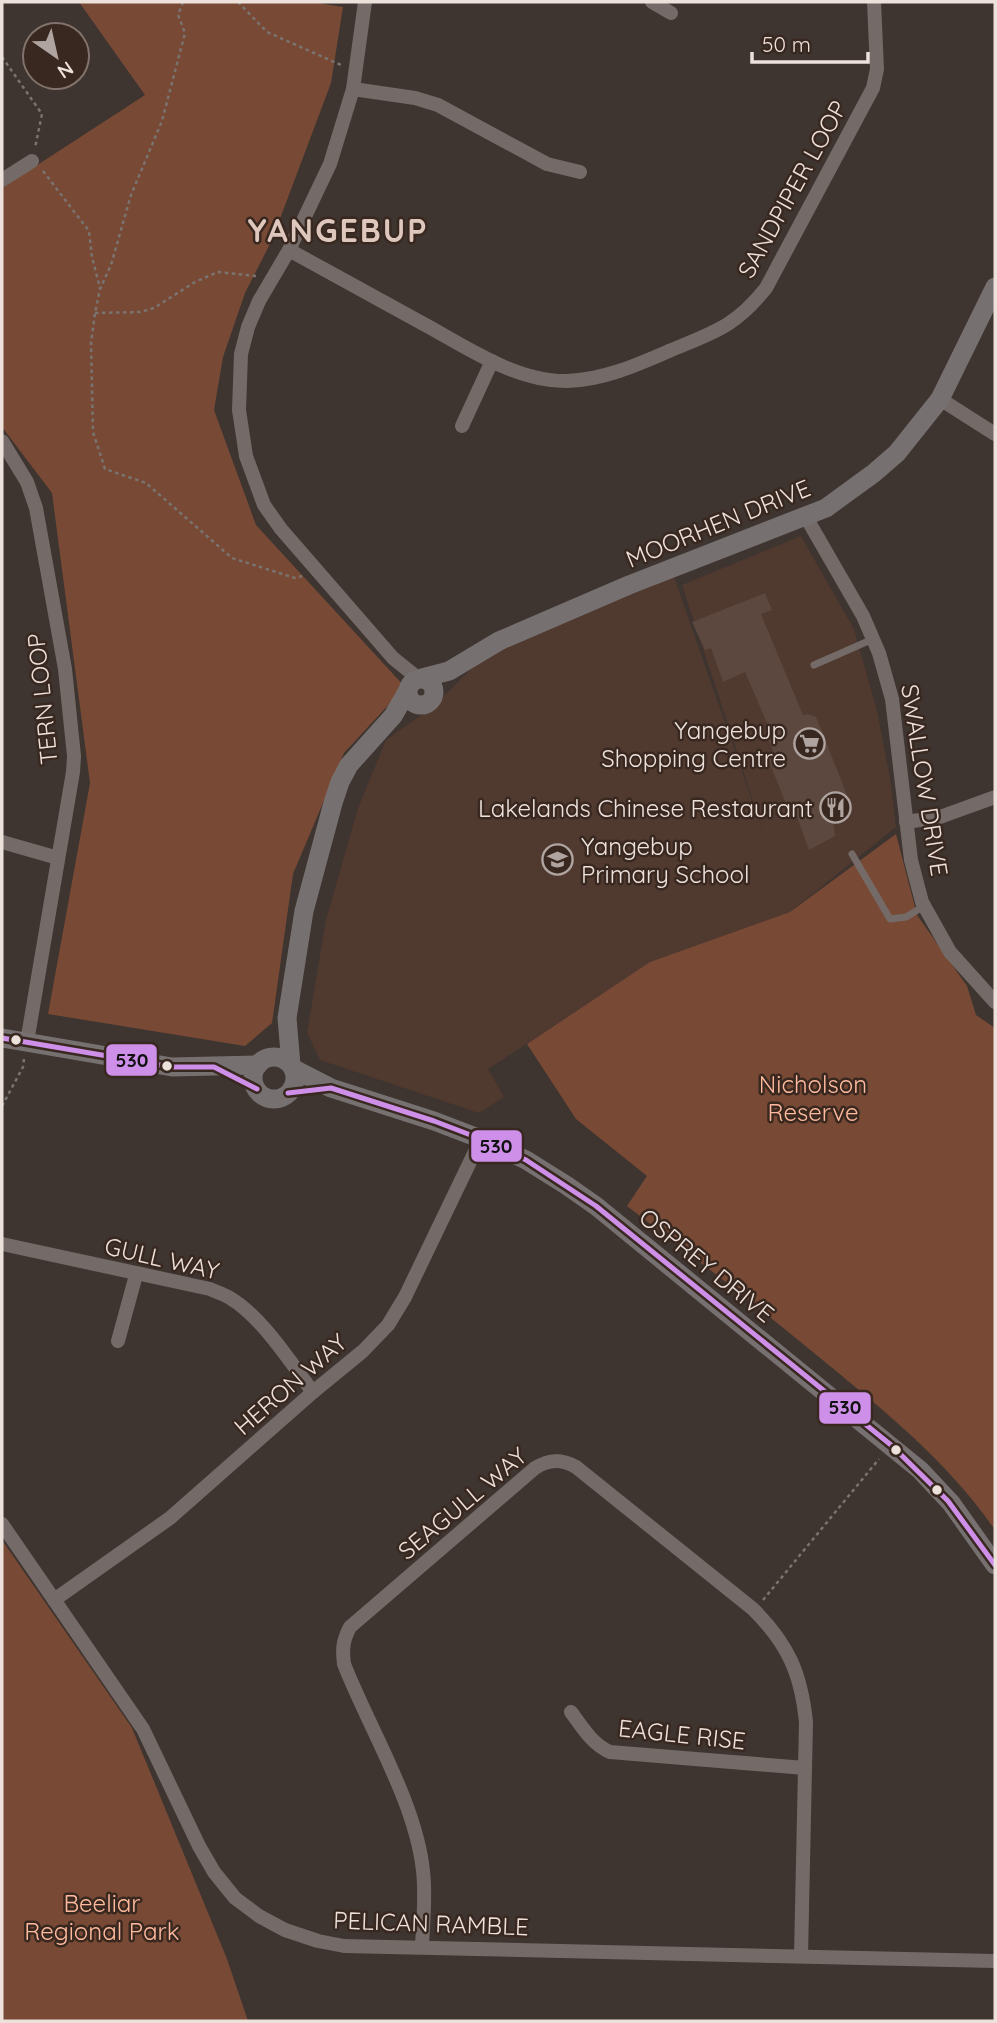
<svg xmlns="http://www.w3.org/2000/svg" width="997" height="2023" viewBox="0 0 997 2023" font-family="Quicksand,sans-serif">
  <rect width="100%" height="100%" fill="#3e3430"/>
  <path fill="#50392f" d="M801 536 854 629 877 711 890 778 896 827 790 912 653 961 488 1069 504 1097 479 1113 320 1060 307 1033 326 920 358 808 386 740 434 706 477 663 528 633 673 574 765 837 682 585Z"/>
  <g fill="#784a35">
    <path d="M79 2H312L343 7 331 83 272 240 245 293 223 357 214 410 256 525 405 687 344 753 293 874 272 1023 245 1046 48 1014 90 783 52 493 2 427V188L145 95Z"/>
    <path d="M896 834 917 915 967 986 976 1015 995 1028V1530C949 1463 887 1413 825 1362 760 1308 694 1257 627 1206L647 1176 576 1119 527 1044 650 962 790 912Z"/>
    <path d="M2 1540 132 1728 227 1959 248 2021H2Z"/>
  </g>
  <path fill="#5c483e" d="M765 593 772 610 761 614 803 715 808 714 816 717 847 795 831 802 835 836 809 850 796 814 791 816 768 759 775 756 765 731 770 730 745 672 723 682 711 648 705 650 692 622Z"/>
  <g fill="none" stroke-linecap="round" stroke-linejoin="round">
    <g stroke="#7a7370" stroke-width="2.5" stroke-dasharray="3.5 3.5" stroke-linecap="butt">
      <path d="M183 2 178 15 185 33 162 121 131 195 111 265 100 289 95 313 91 343 93 432 105 469 146 483 232 558 295 578 302 576"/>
      <path d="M238 2 267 32 341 65"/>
      <path d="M2 57 42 114 35 148"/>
      <path d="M43 171 89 231 92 257 100 288"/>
      <path d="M95 313 140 312 154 308 195 282 218 272 256 276"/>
      <path d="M2 1106 23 1067 24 1059"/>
      <path d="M763 1600 879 1459"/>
    </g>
    <g stroke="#746b68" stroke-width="7">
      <path d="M814 665 873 639"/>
      <path d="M852 854 890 919 906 917 924 906"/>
    </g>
    <g stroke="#746b68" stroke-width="14">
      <path d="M365 2 353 89 330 164 289 250 259 301 248 327 241 354 239 410 246 456 264 505 281 529 393 658 419 679"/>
      <path d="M652 2 671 13"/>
      <path d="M353 89 415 98 438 105 547 164 580 172"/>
      <path d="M2 180 32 161"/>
      <path d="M289 250C333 274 376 298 420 322 465 346 515 382 567 381 603 380 637 365 669 351 714 332 735 327 766 288L873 88 877 69 874 2"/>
      <path d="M940 399 995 434"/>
      <path d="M462 426 492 361"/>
      <path d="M2 441 27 482 36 508 65 669 74 756 73 772 27 1042"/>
      <path d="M806 517 863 616 879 653 892 699 911 860 922 902 950 952 995 1002"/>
      <path d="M906 822 940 817 995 797"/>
      <path d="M2 842 58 858"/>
      <path d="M2 1244 210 1289C216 1292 224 1294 230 1298 262 1317 290 1362 313 1392"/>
      <path d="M118 1341 136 1275"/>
      <path d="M2 1524 143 1729 199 1846 214 1872 235 1898 259 1916 285 1930 318 1941 344 1946 995 1961"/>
      <path d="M54 1600 170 1518 313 1392 363 1351 388 1325 405 1297 481 1139"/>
      <path d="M571 1712C583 1728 592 1744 610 1752L805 1768"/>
      <path d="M422 1947C423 1922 426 1896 423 1871 416 1803 369 1728 344 1664 342 1649 343 1640 350 1627L535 1468C550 1459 561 1459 576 1467L753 1609C788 1644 801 1673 806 1722L801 1956"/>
    </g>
    <g stroke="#767170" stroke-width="19">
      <path d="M422 678 449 671 499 641 629 585 826 508 874 473 897 453 940 399 995 287"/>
      <circle cx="421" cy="692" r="13"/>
      <path d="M2 1038 172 1067 258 1065"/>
      <circle cx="274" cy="1078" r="21"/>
      <path d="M291 1065 287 1018 304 911 333 803 340 782 349 765 393 716 407 692"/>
      <path d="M294 1069 331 1088 434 1121 481 1139 526 1160 566 1185 596 1206 920 1470 951 1503 995 1565"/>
    </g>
    <defs>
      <g id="bus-1">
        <path d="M2 1038 172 1067H214L257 1089"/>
        <path d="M288 1093 331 1088 434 1121 481 1139 526 1160 596 1206 891 1445 948 1501 995 1565"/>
      </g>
    </defs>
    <use href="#bus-1" stroke="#392820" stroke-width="10"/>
    <use href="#bus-1" stroke="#ce8fe9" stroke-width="5"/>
  </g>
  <defs>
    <symbol id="supermarket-ring" viewBox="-11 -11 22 22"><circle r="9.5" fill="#392820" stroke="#b0a4a0" stroke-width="1.5"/><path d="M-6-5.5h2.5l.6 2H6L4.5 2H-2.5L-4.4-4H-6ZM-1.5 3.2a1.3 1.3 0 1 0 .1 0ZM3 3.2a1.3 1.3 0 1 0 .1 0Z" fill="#b0a4a0"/></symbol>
    <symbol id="restaurant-ring" viewBox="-11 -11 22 22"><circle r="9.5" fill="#392820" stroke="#b0a4a0" stroke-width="1.5"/><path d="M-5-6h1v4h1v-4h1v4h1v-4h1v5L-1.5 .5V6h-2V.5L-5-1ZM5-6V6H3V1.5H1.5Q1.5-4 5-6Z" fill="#b0a4a0"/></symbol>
    <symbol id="school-ring" viewBox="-11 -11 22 22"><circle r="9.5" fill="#392820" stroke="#b0a4a0" stroke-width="1.5"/><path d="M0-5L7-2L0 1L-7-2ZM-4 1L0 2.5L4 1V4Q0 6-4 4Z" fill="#b0a4a0"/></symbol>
  </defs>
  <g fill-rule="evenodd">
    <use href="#supermarket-ring" x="792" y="726" width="35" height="35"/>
    <use href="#restaurant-ring" x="818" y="790" width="35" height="35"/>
    <use href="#school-ring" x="540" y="842" width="35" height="35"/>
  </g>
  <g fill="#ede1dc" stroke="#392820" stroke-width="2.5">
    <circle cx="16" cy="1040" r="6"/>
    <circle cx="167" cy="1066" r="6"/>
    <circle cx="896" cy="1450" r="6"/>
    <circle cx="937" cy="1490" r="6"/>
  </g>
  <g text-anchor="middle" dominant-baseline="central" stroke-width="5" stroke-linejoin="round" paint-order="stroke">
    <g font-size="24" fill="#ede1dc" stroke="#392820">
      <text transform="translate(792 189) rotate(-61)">SANDPIPER LOOP</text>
      <text transform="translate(718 523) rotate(-22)">MOORHEN DRIVE</text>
      <text transform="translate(42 699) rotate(-96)">TERN LOOP</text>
      <text transform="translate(925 780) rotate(81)">SWALLOW DRIVE</text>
      <text transform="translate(162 1258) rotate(13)">GULL WAY</text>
      <text transform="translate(707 1265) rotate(39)">OSPREY DRIVE</text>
      <text transform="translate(290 1384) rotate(-41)">HERON WAY</text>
      <text transform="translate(462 1503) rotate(-40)">SEAGULL WAY</text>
      <text transform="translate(682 1734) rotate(6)">EAGLE RISE</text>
      <text transform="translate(431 1923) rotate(2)">PELICAN RAMBLE</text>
    </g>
    <g font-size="24" fill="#ede1dc" stroke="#392820" text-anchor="end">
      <text x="786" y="730">Yangebup<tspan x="786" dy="28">Shopping Centre</tspan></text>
      <text x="813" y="808">Lakelands Chinese Restaurant</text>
      <text x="581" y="846" text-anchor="start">Yangebup<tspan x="581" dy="28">Primary School</tspan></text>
    </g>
    <g font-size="24" fill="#ffba9d" stroke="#392820">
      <text x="813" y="1084">Nicholson<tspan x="813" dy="28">Reserve</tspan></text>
      <text x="102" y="1903">Beeliar<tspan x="102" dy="28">Regional Park</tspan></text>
    </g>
    <g font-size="32" font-weight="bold" letter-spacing="2" fill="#dec7bd" stroke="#392820">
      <text x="338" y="230">YANGEBUP</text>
    </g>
  </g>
  <g stroke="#392820" stroke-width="2.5">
    <rect x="105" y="1043" width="53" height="34" rx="7" fill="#ce8fe9"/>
    <rect x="470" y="1129" width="53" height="34" rx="7" fill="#ce8fe9"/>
    <rect x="818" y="1391" width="54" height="34" rx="7" fill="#ce8fe9"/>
  </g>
  <g font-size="19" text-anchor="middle" font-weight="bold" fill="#111">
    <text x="132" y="1067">530</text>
    <text x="496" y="1153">530</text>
    <text x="845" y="1414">530</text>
  </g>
  <rect width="997" height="2023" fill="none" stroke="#ede1dc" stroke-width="7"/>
  <g transform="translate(56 56) rotate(146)"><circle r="33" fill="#392820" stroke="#81726b" stroke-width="2"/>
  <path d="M0-5L12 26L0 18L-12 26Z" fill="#b0a4a0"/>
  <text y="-10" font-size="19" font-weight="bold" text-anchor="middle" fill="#ede1dc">N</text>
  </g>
  <path d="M752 52v10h116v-10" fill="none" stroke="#ede1dc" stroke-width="3.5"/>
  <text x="762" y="52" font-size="21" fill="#ede1dc" stroke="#392820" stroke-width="5" paint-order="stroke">50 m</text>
</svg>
